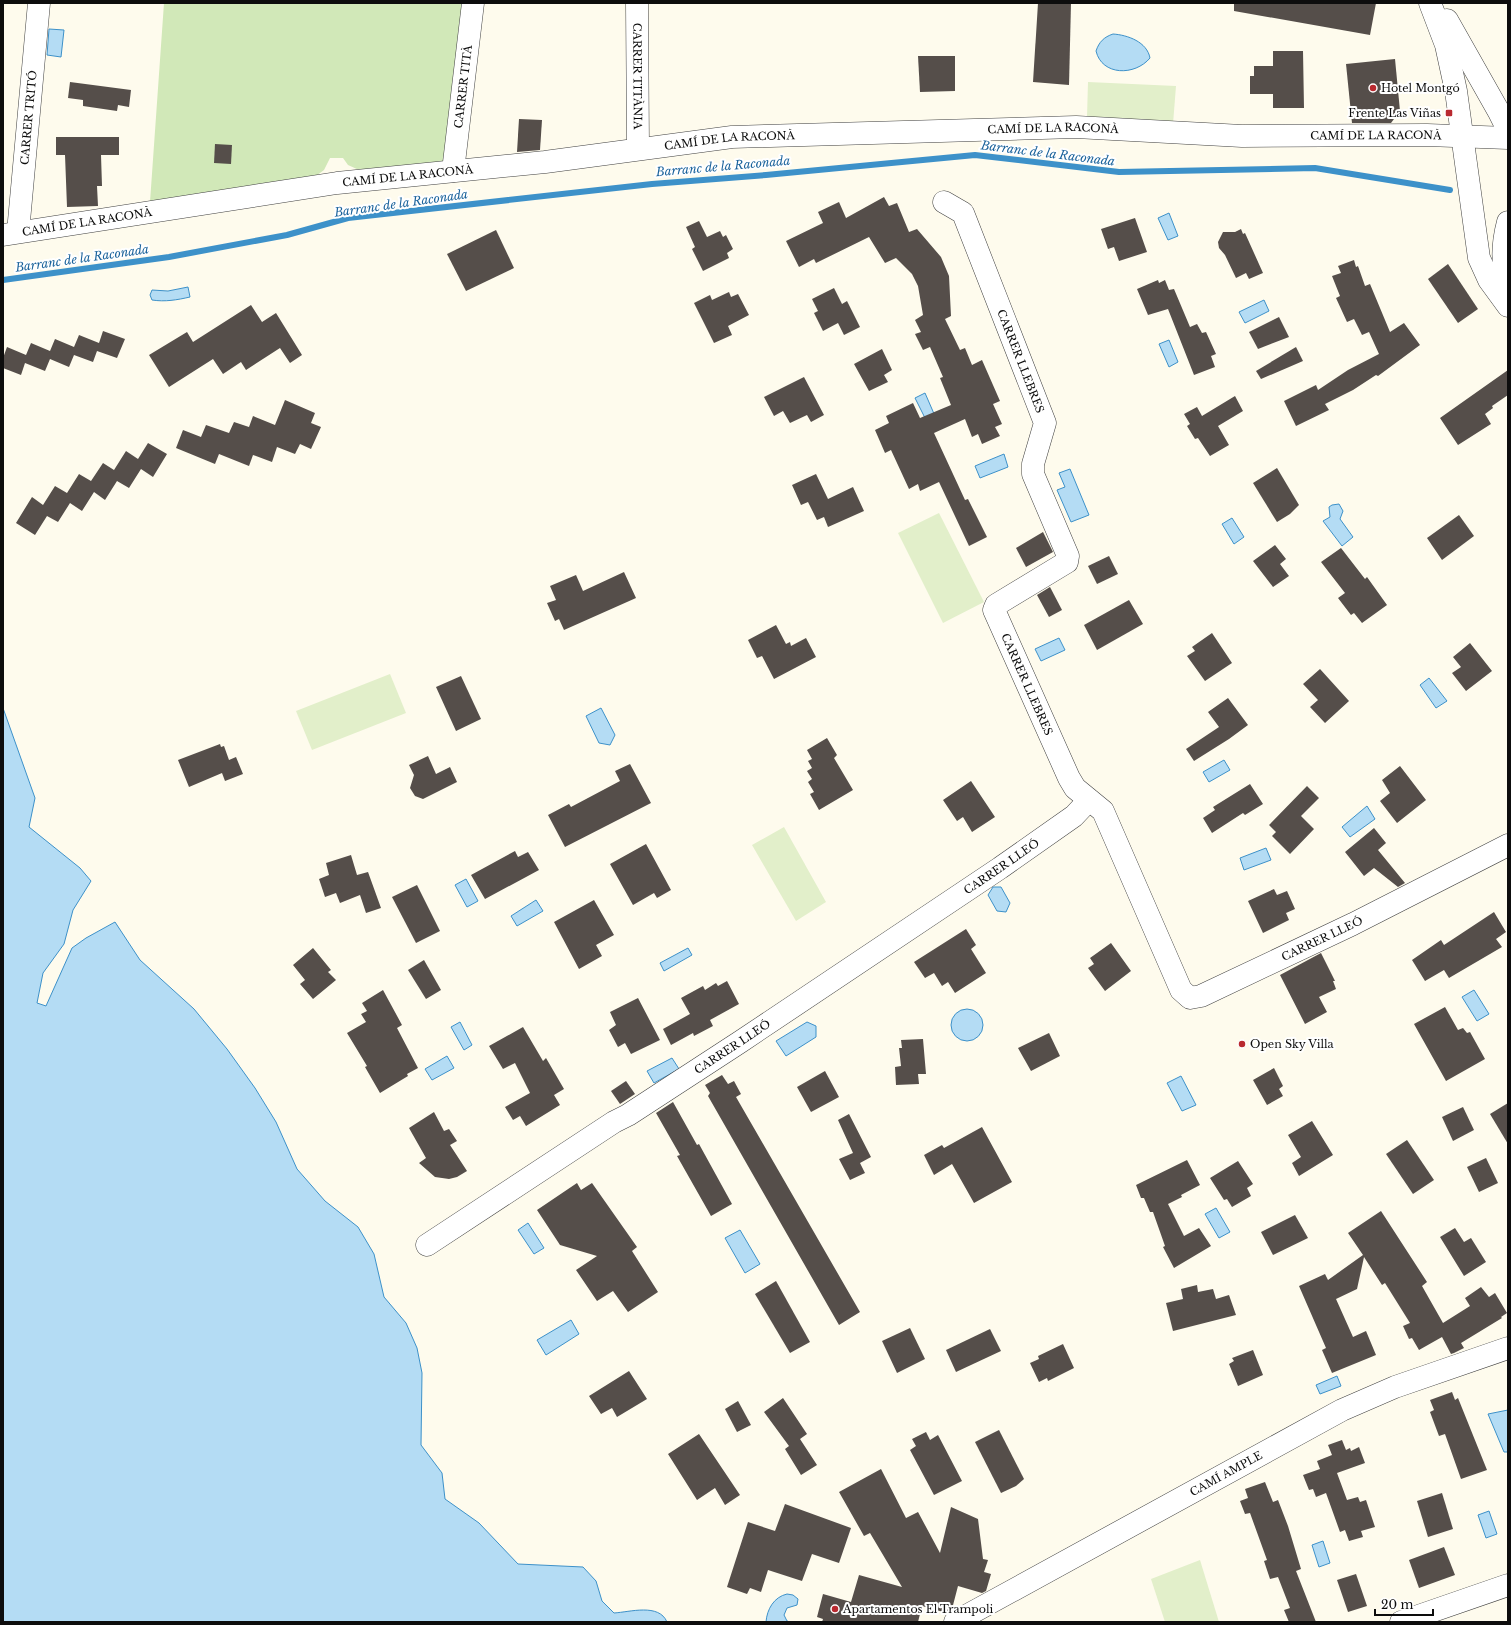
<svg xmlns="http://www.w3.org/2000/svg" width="1511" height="1625" viewBox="0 0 1511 1625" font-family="'Libre Baskerville',serif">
  <rect width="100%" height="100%" fill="#fefbed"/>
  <path fill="#d1e8b8" d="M164 3H466L446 165 359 170 348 165 343 158H330L324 170 312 179 150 202Z"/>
  <g fill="#e2efca">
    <path d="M1088 82 1176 86 1173 124 1087 117Z"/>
    <path d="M939 513 984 602 943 623 898 533Z"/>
    <path d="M390 674 406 713 312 750 296 711Z"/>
    <path d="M784 827 826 902 796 921 752 845Z"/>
    <path d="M1200 1560 1219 1622H1165L1151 1579Z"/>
  </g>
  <g fill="#b4dcf4" stroke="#3d91c9">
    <path d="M49 29 64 30 61 57 47 55Z"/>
    <path d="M1113 34C1128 35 1147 42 1150 58 1135 76 1102 76 1096 51 1099 42 1104 37 1113 34Z"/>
    <path d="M1169 213 1178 236 1168 240 1158 218Z"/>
    <path d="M188 287 190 297C177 300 165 302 152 300L150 295 152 290 168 291Z"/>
    <path d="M1264 300 1269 311 1245 323 1239 312Z"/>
    <path d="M1169 340 1178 362 1169 367 1159 344Z"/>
    <path d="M925 393 935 416 926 420 915 398Z"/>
    <path d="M1004 454 1008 467 980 478 975 466Z"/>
    <path d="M1070 469 1089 515 1071 522 1057 490 1065 487 1059 473Z"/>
    <path d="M1339 504 1343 511 1340 519 1353 537 1342 546 1323 521 1330 517 1329 507 1332 505Z"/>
    <path d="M1232 518 1244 537 1234 544 1222 524Z"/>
    <path d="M1059 638 1065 650 1041 661 1035 649Z"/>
    <path d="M1429 678 1447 701 1436 708 1420 685Z"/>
    <path d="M3 708 35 798 29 827 80 868 91 881 73 910 64 944 43 973 37 1003 46 1006 72 948 86 938 115 922 140 960 194 1009 227 1049 255 1088 276 1122 297 1169 325 1201 358 1227 374 1254 384 1297 406 1323 417 1348 422 1373 421 1445 442 1473 445 1499 479 1523 518 1564 583 1567 596 1581 602 1601 614 1613C630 1612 659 1603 667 1622H3Z"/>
    <path d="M601 708 615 735 610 745 599 743 586 716Z"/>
    <path d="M1224 760 1230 770 1209 782 1203 772Z"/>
    <path d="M1367 806 1375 819 1350 837 1342 827Z"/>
    <path d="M1266 848 1271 860 1244 870 1240 858Z"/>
    <path d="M466 879 478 901 467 907 455 885Z"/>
    <path d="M993 887H1001L1010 903 1006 912 997 911 988 895Z"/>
    <path d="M536 900 543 911 517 926 511 916Z"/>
    <path d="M688 948 692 955 664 971 660 963Z"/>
    <path d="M1474 990 1489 1014 1477 1021 1462 997Z"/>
    <circle cx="967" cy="1025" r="16"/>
    <path d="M460 1022 472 1045 464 1050 451 1027Z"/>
    <path d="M807 1022 816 1026V1037L786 1056 776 1041Z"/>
    <path d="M447 1056 454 1068 432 1080 425 1069Z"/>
    <path d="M672 1058 679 1069 654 1083 647 1071Z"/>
    <path d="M1181 1076 1196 1105 1182 1111 1167 1083Z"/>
    <path d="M1216 1208 1230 1232 1219 1238 1205 1214Z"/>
    <path d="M528 1223 544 1248 534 1254 518 1230Z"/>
    <path d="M740 1230 760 1264 745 1273 725 1238Z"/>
    <path d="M571 1320 579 1334 546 1355 537 1340Z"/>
    <path d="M1337 1376 1341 1386 1320 1394 1316 1385Z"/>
    <path d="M1508 1410V1452H1504L1488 1414Z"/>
    <path d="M1489 1511 1497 1534 1486 1538 1478 1515Z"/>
    <path d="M1323 1541 1330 1563 1319 1567 1312 1545Z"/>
    <path d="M787 1594 793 1595 798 1599 797 1605 787 1608 784 1615 787 1621 790 1622H766C767 1609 774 1597 787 1594Z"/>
  </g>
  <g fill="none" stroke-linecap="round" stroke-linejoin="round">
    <path stroke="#3d91c9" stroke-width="6" d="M3 280 169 257 287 235 348 218 652 184 766 175 975 155 1119 172 1315 168 1450 190"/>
  </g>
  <g fill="#554e4a">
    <path d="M1038 3H1071L1069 85 1033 82Z"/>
    <path d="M1234 3H1376L1370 35 1234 11Z"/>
    <path d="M1273 51H1303L1304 108H1273V94H1250V76H1254V66H1273Z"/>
    <path d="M918 56H955V91L920 92Z"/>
    <path d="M1395 59 1400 111 1391 123H1352L1346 64Z"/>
    <path d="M70 82 131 90 129 107 118 105 117 111 83 106V100L68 98Z"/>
    <path d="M519 119 542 120 540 150 517 152Z"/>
    <path d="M56 137H119V155H101L102 186H97L98 206 67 207 65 155H56Z"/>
    <path d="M215 144 232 145 231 164 214 163Z"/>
    <path d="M884 197 889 206 897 203 909 232 917 229 941 257 949 276 951 316 945 319 960 350 965 348 972 365 982 360 1000 401 993 404 1002 424 995 427 1000 436 982 444 978 434 972 437 965 419 934 433 965 500 968 499 987 537 969 546 939 482 920 491 918 484 909 489 891 450 885 453 875 430 889 423 886 416 913 403 920 418 951 405 940 378 943 377 930 347 923 350 915 334 921 332 915 320 923 315 918 286 912 274 896 258 885 263 869 237 816 263 814 259 799 267 786 241 823 223 818 212 839 202 846 218Z"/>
    <path d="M1135 218 1147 252 1119 261 1114 247 1108 249 1101 229Z"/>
    <path d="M699 221 707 237 720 231 723 237 726 235 733 249 727 253 729 258 703 271 692 249 695 247 686 227Z"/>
    <path d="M1241 229 1243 234 1245 233 1263 273 1249 279 1246 273 1236 278 1225 255 1219 248 1218 242 1223 232H1235Z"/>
    <path d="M496 230 514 268 466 291 447 254Z"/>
    <path d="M1354 260 1356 267 1358 266 1365 286 1370 284 1390 332 1404 323 1420 345 1378 376 1376 375 1353 390 1325 404 1329 410 1296 426 1284 401 1316 385 1318 390 1348 370 1379 354 1369 332 1362 335 1354 319 1347 322 1336 298 1340 296 1332 276 1341 273 1338 266Z"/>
    <path d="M1448 264 1478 309 1458 323 1428 279Z"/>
    <path d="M1158 280 1159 283 1165 280 1169 290 1174 289 1190 327 1197 324 1202 333 1206 332 1216 354 1211 356 1215 367 1194 375 1168 309 1148 315 1137 289Z"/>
    <path d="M834 288 842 304 847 301 860 327 844 335 838 323 823 331 814 313 818 311 812 299Z"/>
    <path d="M729 292 731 297 738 294 749 315 728 326 732 335 714 343 694 303 710 295 712 300Z"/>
    <path d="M251 305 262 322 276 313 302 355 290 363 280 348 246 370 241 362 223 374 213 359 169 387 149 355 187 332 193 342Z"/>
    <path d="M1279 317 1289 337 1258 349 1249 332Z"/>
    <path d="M103 331 125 339 117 358 97 351 93 362 74 355 69 367 50 359 45 371 25 363 21 375 3 368V358L7 347 26 355 31 343 50 351 55 339 74 347 79 335 99 343Z"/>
    <path d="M1296 347 1303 361 1261 379 1256 371Z"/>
    <path d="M882 349 892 370 884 375 888 382 869 391 854 364Z"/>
    <path d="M1508 370V395L1492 406 1493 408 1485 414 1491 424 1458 445 1440 418Z"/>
    <path d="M804 377 824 415 811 422 807 415 790 423 783 411 774 416 764 397Z"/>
    <path d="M1235 396 1243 411 1218 426 1229 445 1210 456 1198 438 1195 439 1187 426 1190 424 1184 414 1197 407 1202 416Z"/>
    <path d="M285 400 315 413 311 423 321 427 311 449 300 444 295 454 277 447 272 462 253 455 249 466 219 454 215 464 176 448 183 430 201 437 206 425 229 433 234 422 249 427 253 416 275 425Z"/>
    <path d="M148 443 167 454 153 477 141 469 129 488 117 481 105 500 94 492 82 511 70 503 58 522 47 516 35 535 16 523 32 497 43 505 55 486 67 493 79 474 91 481 103 463 114 470 126 451 138 459Z"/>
    <path d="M1277 468 1299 505 1290 514 1277 522 1253 483Z"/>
    <path d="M816 474 828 499 853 487 864 511 828 527 824 517 817 520 808 502 801 505 792 485Z"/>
    <path d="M1459 515 1474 536 1442 560 1427 538Z"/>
    <path d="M1043 532 1053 552 1026 567 1016 548Z"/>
    <path d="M1275 545 1286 559 1280 564 1289 576 1273 587 1253 561Z"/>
    <path d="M1341 548 1365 579 1367 577 1387 605 1362 623 1354 613 1351 615 1338 598 1345 593 1321 562Z"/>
    <path d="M1109 556 1118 574 1097 584 1088 566Z"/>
    <path d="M624 572 636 598 564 630 559 619 555 621 547 603 556 600 550 586 576 575 583 591Z"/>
    <path d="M1050 587 1062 610 1049 617 1037 595Z"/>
    <path d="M1129 600 1143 624 1097 650 1084 625Z"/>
    <path d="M776 625 786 644 790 642 791 646 806 638 816 657 774 679 762 656 757 658 748 640Z"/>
    <path d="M1212 633 1232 663 1205 681 1187 656 1195 651 1192 647Z"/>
    <path d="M1470 643 1492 671 1466 691 1452 673 1461 667 1453 657Z"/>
    <path d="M1320 669 1349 701 1325 723 1310 707 1318 700 1303 684Z"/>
    <path d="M461 676 481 719 456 731 436 687Z"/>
    <path d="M1228 698 1248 725 1229 739 1194 761 1186 749 1219 727 1208 712Z"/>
    <path d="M827 738 837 755 834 758 853 790 819 810 810 794 814 792 808 782 812 779 807 771 812 768 808 761 812 759 807 750Z"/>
    <path d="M220 744 221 747 224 746 229 760 236 757 243 774 225 781 222 773 189 787 178 760Z"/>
    <path d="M428 756 436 774 450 767 457 782 423 799 415 796 410 788 414 775 409 765Z"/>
    <path d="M630 764 651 803 565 847 548 815 569 804 571 807 620 781 615 771Z"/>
    <path d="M1400 766 1426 800 1397 823 1380 801 1390 793 1382 780Z"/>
    <path d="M971 781 995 817 972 832 963 817 957 821 943 800Z"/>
    <path d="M1250 784 1263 804 1245 815 1243 813 1212 833 1203 818 1215 810 1213 807Z"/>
    <path d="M1307 786 1319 798 1301 816 1314 829 1290 854 1272 836 1276 832 1269 825Z"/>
    <path d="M1374 828 1386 843 1378 850 1405 883 1398 887 1374 868 1364 876 1345 852Z"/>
    <path d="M646 844 671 890 657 898 654 893 633 905 610 864Z"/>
    <path d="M515 851 518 857 528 852 539 870 485 899 471 875Z"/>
    <path d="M351 855 357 875 368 872 381 908 366 913 360 895 340 903 336 893 325 897 319 879 329 875 326 863Z"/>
    <path d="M417 885 440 931 416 943 392 897Z"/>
    <path d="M1274 889 1277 895 1287 891 1295 909 1286 913 1289 920 1263 933 1248 901Z"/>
    <path d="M594 900 614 935 596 945 602 956 579 969 554 922Z"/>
    <path d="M1494 912 1506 932 1496 939 1502 947 1449 978 1444 970 1425 981 1412 960 1441 940 1444 945Z"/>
    <path d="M966 929 976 945 971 949 986 973 955 993 948 982 942 986 934 973 925 978 914 962Z"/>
    <path d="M1111 943 1131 971 1105 991 1088 968 1094 964 1090 958Z"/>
    <path d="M313 948 331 970 328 972 336 980 313 999 300 984 305 980 293 965Z"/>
    <path d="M1321 953 1335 981H1333L1336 989 1319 997 1327 1012 1305 1024 1280 975Z"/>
    <path d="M424 960 441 990 426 999 408 970Z"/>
    <path d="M727 981 739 1004 710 1020 713 1026 694 1036 693 1033 671 1045 663 1029 690 1014 681 998 703 986 705 990 716 983 718 986Z"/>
    <path d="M383 990 402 1025 397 1028 418 1068 407 1074 408 1076 380 1093 365 1067 367 1066 347 1033 366 1022 361 1014 367 1011 362 1003Z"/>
    <path d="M638 998 660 1040 631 1054 625 1043 618 1047 609 1030 616 1025 610 1012Z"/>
    <path d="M1445 1007 1458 1030 1463 1028 1467 1033 1470 1032 1485 1059 1446 1081 1414 1024Z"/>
    <path d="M523 1027 543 1061 546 1058 564 1089 554 1095 560 1105 526 1126 520 1116 513 1120 505 1107 530 1093 515 1063 503 1069 489 1046Z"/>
    <path d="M1049 1033 1060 1056 1031 1071 1018 1048Z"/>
    <path d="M923 1039 926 1074H918L919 1084 896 1085 895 1067 901 1066 899 1048H902L901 1040Z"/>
    <path d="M1274 1068 1283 1086 1279 1089 1283 1096 1267 1105 1253 1080Z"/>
    <path d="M825 1071 839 1097 811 1112 797 1087Z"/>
    <path d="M722 1075 728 1084 734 1081 741 1094 736 1097 860 1312 839 1325 708 1096 710 1093 705 1085Z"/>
    <path d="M626 1081 635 1094 620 1104 611 1091Z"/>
    <path d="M673 1102 697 1145 699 1144 732 1204 711 1216 677 1156 680 1155 656 1113Z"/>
    <path d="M1508 1103V1144L1490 1114Z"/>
    <path d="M1463 1107 1474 1130 1453 1141 1442 1117Z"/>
    <path d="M434 1112 444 1131 449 1129 457 1141 450 1145 467 1171 457 1177 449 1179 435 1177 419 1163 426 1158 409 1128Z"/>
    <path d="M849 1114 871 1157 860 1163 865 1173 850 1180 839 1159 853 1153 838 1120Z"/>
    <path d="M1312 1121 1333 1155 1299 1176 1292 1163 1301 1157 1288 1135Z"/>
    <path d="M982 1127 1012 1182 974 1203 952 1164 934 1175 924 1155 942 1145 944 1148Z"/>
    <path d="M1407 1140 1434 1180 1413 1194 1386 1154Z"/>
    <path d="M1486 1158 1498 1183 1479 1192 1467 1167Z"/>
    <path d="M1187 1160 1200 1185 1181 1195 1182 1197 1168 1204 1184 1236 1199 1228 1211 1246 1174 1268 1163 1247 1165 1246 1153 1212H1150L1144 1198H1141L1136 1185Z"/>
    <path d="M1238 1161 1253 1184 1247 1188 1251 1196 1232 1207 1227 1199 1224 1200 1210 1178Z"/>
    <path d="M577 1183 581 1190 592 1183 637 1247 632 1251 658 1292 628 1312 613 1291 597 1301 576 1270 597 1256 560 1245 537 1210Z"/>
    <path d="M1381 1211 1427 1282 1422 1286 1443 1323 1470 1306 1465 1298 1481 1287 1489 1297 1495 1293 1507 1313 1501 1317 1502 1318 1461 1343 1464 1348 1454 1353 1451 1354 1442 1337 1419 1350 1412 1338 1409 1339 1403 1326 1410 1323 1385 1283 1382 1285 1364 1257 1357 1289 1336 1299 1353 1337 1366 1331 1376 1355 1332 1373 1322 1350 1326 1348 1299 1286 1325 1274 1328 1280 1363 1255 1348 1233Z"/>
    <path d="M1295 1215 1308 1238 1273 1255 1261 1232Z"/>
    <path d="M1455 1228 1464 1242 1471 1238 1486 1262 1464 1276 1440 1237Z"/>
    <path d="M776 1281 810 1342 790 1353 755 1294Z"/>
    <path d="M1197 1285 1198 1292 1213 1289 1216 1299 1229 1295 1236 1315 1173 1331 1166 1303 1183 1299 1181 1289Z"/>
    <path d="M910 1328 925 1359 897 1373 882 1341Z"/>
    <path d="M990 1329 1001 1351 956 1372 946 1350Z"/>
    <path d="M1063 1344 1074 1368 1048 1381 1047 1378 1039 1382 1030 1363 1039 1359 1038 1356Z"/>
    <path d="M1253 1350 1263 1375 1238 1386 1229 1364 1234 1361 1232 1358Z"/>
    <path d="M629 1371 647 1399 617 1417 612 1408 601 1414 589 1396Z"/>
    <path d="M1452 1392 1455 1400 1458 1398 1487 1470 1461 1479 1445 1434 1439 1436 1430 1412 1434 1410 1430 1400Z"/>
    <path d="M783 1398 807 1434 800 1439 817 1465 801 1475 785 1449 789 1446 764 1412Z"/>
    <path d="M738 1401 751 1425 737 1432 725 1409Z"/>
    <path d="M999 1430 1024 1479 1016 1486 1001 1493 975 1442Z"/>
    <path d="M926 1432 930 1440 938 1435 962 1481 934 1495 910 1450 916 1446 912 1439Z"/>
    <path d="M699 1434 740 1495 725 1505 715 1488 697 1500 668 1454Z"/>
    <path d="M1342 1440 1346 1450 1350 1448 1351 1451 1359 1447 1365 1463 1337 1473 1347 1500 1358 1497 1360 1502 1366 1500 1375 1527 1361 1531 1363 1537 1349 1541 1345 1530 1340 1532 1326 1493 1316 1497 1313 1489 1309 1490 1303 1475 1320 1469 1317 1461 1332 1455 1328 1445Z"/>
    <path d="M881 1469 906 1518 918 1512 940 1553 951 1507 978 1519 983 1559 988 1560 984 1572 991 1574 986 1591 982 1593 958 1586 952 1609 947 1613 922 1606 918 1622H822L823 1619 817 1617 823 1594 851 1602 859 1575 902 1587 870 1533 864 1536 839 1492Z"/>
    <path d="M1265 1482 1273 1502 1278 1500 1288 1526 1301 1569 1296 1571 1316 1622H1289L1284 1610 1290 1608 1278 1577 1270 1579 1264 1561 1267 1560 1250 1513 1245 1514 1240 1501 1248 1498 1245 1489Z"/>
    <path d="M1442 1493 1453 1529 1428 1537 1417 1501Z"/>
    <path d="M785 1504 851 1528 839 1563 812 1554 802 1581 768 1570 761 1592 750 1588 747 1594 727 1587 748 1522 775 1531Z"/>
    <path d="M1444 1547 1455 1575 1419 1588 1409 1560Z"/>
    <path d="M1356 1574 1367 1606 1348 1612 1337 1580Z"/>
  </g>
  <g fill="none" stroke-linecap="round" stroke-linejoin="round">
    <defs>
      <g id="minor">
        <path id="s1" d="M637 3 638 149"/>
        <path d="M1430 3 1446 45 1456 91 1479 258 1489 280 1508 306"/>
        <path d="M1447 20 1499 112 1508 130"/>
        <path id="s2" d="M453 171 473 3"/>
        <path id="s3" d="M944 202 963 213 1045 423 1033 464V474L1068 556 1067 562 996 605 994 610 1069 778 1075 788 1103 811 1181 990 1190 998 1201 996 1353 924 1508 845"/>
        <path d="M1508 222C1503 241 1501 263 1508 281"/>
        <path id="s4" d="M18 232 39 3"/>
        <path id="s5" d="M3 235 337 183 545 162 732 137 1076 127 1242 136 1427 135 1508 138"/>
        <path id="s6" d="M427 1245 614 1122 628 1115 740 1042 1000 868 1074 816 1089 800"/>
        <path id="s7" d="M955 1622 1342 1410 1395 1387 1508 1348"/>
        <path d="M1401 1622 1508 1585"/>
      </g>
    </defs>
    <use href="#minor" stroke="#404040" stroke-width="23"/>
    <use href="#minor" stroke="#fff" stroke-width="22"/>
  </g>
  <g fill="#b9292f" stroke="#fff" stroke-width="1.5">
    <circle cx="1373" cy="88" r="4"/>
    <rect x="1445" y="109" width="8" height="8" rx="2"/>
    <circle cx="1242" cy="1044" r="4"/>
    <circle cx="835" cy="1609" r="4"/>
  </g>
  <g text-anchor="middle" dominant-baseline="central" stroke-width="4" stroke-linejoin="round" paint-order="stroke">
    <g font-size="11" fill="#0d0d0d" stroke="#fff">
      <text stroke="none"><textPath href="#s1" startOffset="73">CARRER TITÀNIA</textPath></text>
      <text stroke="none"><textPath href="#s2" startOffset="85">CARRER TITÀ</textPath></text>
      <text stroke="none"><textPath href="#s4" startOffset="115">CARRER TRITÓ</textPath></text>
      <text stroke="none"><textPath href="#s5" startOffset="1057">CAMÍ DE LA RACONÀ</textPath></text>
      <text stroke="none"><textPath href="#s5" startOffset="1380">CAMÍ DE LA RACONÀ</textPath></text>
      <text stroke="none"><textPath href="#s5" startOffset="733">CAMÍ DE LA RACONÀ</textPath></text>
      <text stroke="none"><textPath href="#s5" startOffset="409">CAMÍ DE LA RACONÀ</textPath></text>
      <text stroke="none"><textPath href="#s5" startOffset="85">CAMÍ DE LA RACONÀ</textPath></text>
      <text stroke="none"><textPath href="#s3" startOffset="181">CARRER LLEBRES</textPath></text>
      <text stroke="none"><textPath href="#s3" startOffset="565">CARRER LLEBRES</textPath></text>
      <text stroke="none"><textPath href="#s6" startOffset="688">CARRER LLEÓ</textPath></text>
      <text stroke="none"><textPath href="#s3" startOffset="1068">CARRER LLEÓ</textPath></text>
      <text stroke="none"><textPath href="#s6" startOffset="364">CARRER LLEÓ</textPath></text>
      <text stroke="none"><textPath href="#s7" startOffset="309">CAMÍ AMPLE</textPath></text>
    </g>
    <g font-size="11" fill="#0d0d0d" stroke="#fff" text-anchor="start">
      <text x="1381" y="88">Hotel Montgó</text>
      <text x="1441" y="113" text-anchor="end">Frente Las Viñas</text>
      <text x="1250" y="1044">Open Sky Villa</text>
      <text x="843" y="1609">Apartamentos El Trampoli</text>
    </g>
    <g font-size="12" font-style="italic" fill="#1a629b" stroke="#fff">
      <text transform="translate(1048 153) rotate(7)">Barranc de la Raconada</text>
      <text transform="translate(723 166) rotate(-5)">Barranc de la Raconada</text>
      <text transform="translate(401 203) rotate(-8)">Barranc de la Raconada</text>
      <text transform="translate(82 258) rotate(-8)">Barranc de la Raconada</text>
    </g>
  </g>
  <rect width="1511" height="1625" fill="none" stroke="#0d0d0d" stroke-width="8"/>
  <path d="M1375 1609v6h58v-6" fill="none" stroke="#0d0d0d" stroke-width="2"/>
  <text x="1381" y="1609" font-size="12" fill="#0d0d0d" stroke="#ffffff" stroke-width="3" paint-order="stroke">20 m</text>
</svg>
